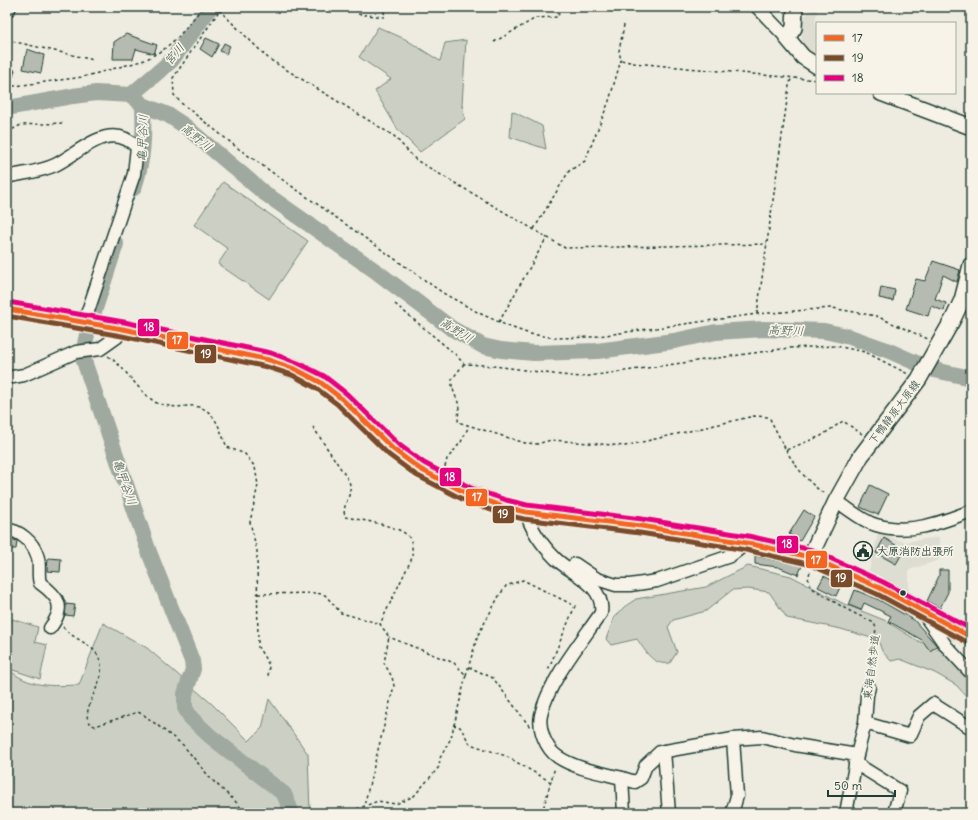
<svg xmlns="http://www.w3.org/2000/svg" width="978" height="820" viewBox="0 0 978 820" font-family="Delius,'Klee One',sans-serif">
  <rect width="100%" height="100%" fill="#eeece1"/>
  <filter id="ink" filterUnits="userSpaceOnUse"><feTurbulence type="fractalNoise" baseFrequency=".025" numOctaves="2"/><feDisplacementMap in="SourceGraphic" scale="8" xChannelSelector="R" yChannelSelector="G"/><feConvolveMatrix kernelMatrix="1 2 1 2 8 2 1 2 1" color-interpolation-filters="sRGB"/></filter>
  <g filter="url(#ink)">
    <g fill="#ddddd2">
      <path d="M815 7H818L815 22 817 25V59L811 56 802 42V18Z"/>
      <path d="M878 533 904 542 939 537V560L909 570V591L869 571Z"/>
    </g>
    <g fill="#cccfc4" stroke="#76867c">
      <path d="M378 27 405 39 440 61 445 43 466 40 462 105 465 119 420 152 398 130 375 91 391 79 359 57Z"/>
      <path d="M512 111 542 126 546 149 510 137Z"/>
      <path d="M223 182 308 241 269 299 218 264 228 249 194 225Z"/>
      <path d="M748 566 791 576 844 604 884 620 918 641 942 651 971 669V701L956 685 935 673 900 659 891 661 882 651 878 640 841 629 787 618 769 592 748 589 732 590 706 611 673 620 668 627 677 652 670 663C653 666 646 652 637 639L611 645 606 639 614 618 624 607 636 599 706 587Z"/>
      <path d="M12 619 38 627 35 642 47 645 40 679 7 668Z"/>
      <path d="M103 623 147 648 212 704 249 741 262 728 269 699 308 754 310 813H7V668C29 688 51 686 79 685Z"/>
    </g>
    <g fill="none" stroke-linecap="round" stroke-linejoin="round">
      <g stroke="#9fa99f" stroke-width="16">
        <path d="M131 95 171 61 211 7"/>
        <path d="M7 108 73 96 96 93 131 95 143 105 168 115 185 126 263 192 377 272 451 328 483 346 501 350 534 353 597 351 674 341 716 332 764 329 824 331 847 336 887 350 930 369 971 378"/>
        <path d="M134 188C144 158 144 136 143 105"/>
        <path d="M116 244 88 330 85 344 84 361 149 552 192 661 193 669 185 694V708L191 718 210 736 284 794 292 813"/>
      </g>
    </g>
    <g fill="#b5bbb0" stroke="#1f3d34">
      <path d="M126 34 157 45 154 54 136 49 133 59H113L114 42Z"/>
      <path d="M206 38 219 44 212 57 200 49Z"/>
      <path d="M224 43 230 46 226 54 220 51Z"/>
      <path d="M27 49 44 55 41 73 23 69Z"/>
      <path d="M7 68 15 70 13 77 7 76Z"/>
      <path d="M933 261 960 270 957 282 943 275 935 299 946 303 944 311 931 306 928 316 906 309 916 279 925 281Z"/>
      <path d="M881 287 895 290 893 301 879 298Z"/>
      <path d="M870 485 888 494 878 515 860 507Z"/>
      <path d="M804 510 814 517 800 541 789 534Z"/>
      <path d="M7 538 17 541 16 549H7Z"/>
      <path d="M884 538 904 550 896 564 876 553Z"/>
      <path d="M755 556 802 566 798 575 778 567 755 564Z"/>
      <path d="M48 558 61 559 60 572 47 571Z"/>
      <path d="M939 570H948V592L940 608 927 601 939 576Z"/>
      <path d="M824 576 841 585 836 596 818 587Z"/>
      <path d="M855 590 879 600 914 620 937 646 930 651 922 640 888 621 891 616 879 610 864 603 861 610 849 605Z"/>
      <path d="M66 604 75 605 73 616 65 615Z"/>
    </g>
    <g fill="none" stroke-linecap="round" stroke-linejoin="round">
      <defs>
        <g id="minor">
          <path d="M757 7 787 38"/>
          <path d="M7 11 10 7"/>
          <path d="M7 177C23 173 40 172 55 165 80 153 109 119 137 147L134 174 84 323"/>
          <path d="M7 378 24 375 76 352 100 349 117 337 123 329"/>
          <path d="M836 501C848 508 862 521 876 525 909 535 940 523 971 511"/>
          <path d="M526 512C531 530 542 545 556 559 573 575 605 585 601 613 582 641 548 682 541 715 538 729 546 749 558 757 576 769 602 773 622 778L624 813"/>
          <path d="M7 530C19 530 33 542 37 555 41 563 37 574 40 583 59 597 66 607 50 628"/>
          <path d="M575 564 597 579 616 585H630L657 581 730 556 747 543"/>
          <path d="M923 613 946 646 971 673"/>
          <path d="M865 723 910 736 919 716 933 704 971 728"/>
          <path d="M664 751 669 813"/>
          <path d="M855 763 900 791 894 813"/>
          <path d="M622 778 635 782 641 778 646 765 660 752 733 739 762 737 795 745 857 755"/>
          <path d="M732 813 737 796 733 739"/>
          <path d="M846 813 857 755 865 723 867 695 869 687"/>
        </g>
        <g id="major">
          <path d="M795 7 794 28 787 38 803 57 817 66"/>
          <path d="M881 93 971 127"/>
          <path d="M810 557 836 501 861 456 919 379 953 319 962 300 971 265"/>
        </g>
        <path id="highway" d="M7 309 123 329 269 360 295 369 320 382 342 399 393 449 420 469 468 494 504 507 526 512 641 526 747 543 810 557 880 588 971 637"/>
      </defs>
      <use href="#minor" stroke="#1f3d34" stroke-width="15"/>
      <use href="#major" stroke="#1f3d34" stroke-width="18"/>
      <use href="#highway" stroke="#1f3d34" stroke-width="21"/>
      <g stroke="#1f3d34" stroke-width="1.5" stroke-dasharray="3 3" stroke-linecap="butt">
        <path d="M222 7 173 78 174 95 181 103 239 149 443 293 479 313 510 327 530 334 556 338 591 337 757 314 832 308 876 316 928 339"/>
        <path d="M219 10 269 59 394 136 416 160 565 248 767 244"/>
        <path d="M358 14 385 17 383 7"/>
        <path d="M624 25 619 51 621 60 634 63 817 80"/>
        <path d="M7 40 94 60"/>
        <path d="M494 42 536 18 558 17 560 7"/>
        <path d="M7 87 83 77 145 60 163 50 178 37 203 7"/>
        <path d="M7 132 21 125 64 123"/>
        <path d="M534 229 569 171 585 161 609 101 621 60"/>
        <path d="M395 304 455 354 464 364C503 365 542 374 582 377L789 348 836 346 865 352 908 374"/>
        <path d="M757 314 789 86 791 79"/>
        <path d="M499 322 547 237"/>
        <path d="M108 356C127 369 136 389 155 402 158 404 165 405 169 406 178 408 186 405 194 406 216 409 219 429 227 447L245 454 255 467 258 485 250 522 257 551 258 647 269 665 268 678"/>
        <path d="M464 364 452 379V387L459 405 458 422 525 443 537 444 551 440 625 446 754 416 769 417 786 450 821 436 843 421 862 434"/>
        <path d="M313 427 349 481C354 497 341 503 345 517 360 520 405 526 410 539 413 544 412 552 412 558L380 624 389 637 384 663 392 677 394 686 364 806"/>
        <path d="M786 450C795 466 809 484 825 494"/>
        <path d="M445 467 447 459 461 442 469 426"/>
        <path d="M810 572C808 578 807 583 812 588L846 609 874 623 876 628 870 677"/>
        <path d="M258 594 317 593 325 595 341 613 381 624"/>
        <path d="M63 627C77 644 104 644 101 674 100 687 75 721 95 726L138 712 144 715 183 745 211 779 235 801 245 813"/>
        <path d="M469 667 493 678 530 727"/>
        <path d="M466 675 478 635 499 596 506 586 523 580 575 606 548 670"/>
        <path d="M453 725 460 727 470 744 506 756 551 782"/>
        <path d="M352 813 357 809 378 801 396 804 414 796 439 767 440 758 451 738 466 675 454 663 389 637"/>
        <path d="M542 813 555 767"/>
      </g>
      <use href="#minor" stroke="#f7f3e8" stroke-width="12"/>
      <use href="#major" stroke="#f7f3e8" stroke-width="15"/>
      <use href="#highway" stroke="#f7f3e8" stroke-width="18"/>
      <defs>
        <path id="bus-1" d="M7 309 123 329 269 360 295 369 320 382 342 399 393 449 420 469 468 494 504 507 526 512 641 526 747 543 810 557 880 588 971 637"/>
        <path id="bus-2" d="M7 316 122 336 267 367 292 375 316 388 337 404 389 455 416 475 466 501 502 514 524 519 640 533 746 550 808 564 877 594 968 643"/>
        <path id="bus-3" d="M8 302 124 322 271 353 298 363 324 376 347 394 398 444 424 463 471 488 506 500 527 505 642 519 748 536 812 550 883 582 971 629"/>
      </defs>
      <use href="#bus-1" stroke="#f7f3e8" stroke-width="8"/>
      <use href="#bus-2" stroke="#f7f3e8" stroke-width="8"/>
      <use href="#bus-3" stroke="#f7f3e8" stroke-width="8"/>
      <use href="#bus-1" stroke="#f26522" stroke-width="5"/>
      <use href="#bus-2" stroke="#7a4b2a" stroke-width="5"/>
      <use href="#bus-3" stroke="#e5007d" stroke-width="5"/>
    </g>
  </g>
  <defs>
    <symbol id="civic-ring" viewBox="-11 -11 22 22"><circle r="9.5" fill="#f7f3e8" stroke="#1f3d34" stroke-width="1.5"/><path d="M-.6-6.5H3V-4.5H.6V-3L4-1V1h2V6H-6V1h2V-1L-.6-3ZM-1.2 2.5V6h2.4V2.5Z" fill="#1f3d34"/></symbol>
  </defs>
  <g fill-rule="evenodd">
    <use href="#civic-ring" x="852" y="540" width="22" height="22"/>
  </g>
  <circle fill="#1f3d34" stroke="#f7f3e8" stroke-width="1.5" cx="903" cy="593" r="3.5"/>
  <g text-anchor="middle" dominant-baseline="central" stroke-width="3.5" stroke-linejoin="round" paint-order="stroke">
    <g font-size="11" fill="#1f3d34" stroke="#f7f3e8">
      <text transform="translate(894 412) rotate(-53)">下鴨静原大原線</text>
      <text transform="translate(871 667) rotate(-83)">東海自然歩道</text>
    </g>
    <g font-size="11" font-weight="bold" fill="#1f3d34" stroke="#f7f3e8" text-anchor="start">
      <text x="877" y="551">大原消防出張所</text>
    </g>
    <g font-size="12" font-style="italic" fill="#3f584f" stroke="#f7f3e8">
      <text transform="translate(174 54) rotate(-50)">宮川</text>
      <text transform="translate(197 137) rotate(39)">高野川</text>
      <text transform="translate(142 138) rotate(-88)">亀甲谷川</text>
      <text transform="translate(457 330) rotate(32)">高野川</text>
      <text transform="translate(786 330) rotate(2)">高野川</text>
      <text transform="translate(125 482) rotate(71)">亀甲谷川</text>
    </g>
  </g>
  <g stroke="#f7f3e8" stroke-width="1.5">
    <rect x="137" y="318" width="23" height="19" rx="4" fill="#e5007d"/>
    <rect x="166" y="331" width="23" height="19" rx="4" fill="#f26522"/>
    <rect x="194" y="344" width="23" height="20" rx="4" fill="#7a4b2a"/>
    <rect x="439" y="467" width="23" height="20" rx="4" fill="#e5007d"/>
    <rect x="465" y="488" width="23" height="19" rx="4" fill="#f26522"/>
    <rect x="492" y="505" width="23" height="19" rx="4" fill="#7a4b2a"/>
    <rect x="776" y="535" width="23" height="19" rx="4" fill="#e5007d"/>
    <rect x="805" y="550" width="23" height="19" rx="4" fill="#f26522"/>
    <rect x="830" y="569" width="23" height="19" rx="4" fill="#7a4b2a"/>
  </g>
  <g font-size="11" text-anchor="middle" font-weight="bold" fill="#fff">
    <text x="149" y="331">18</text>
    <text x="177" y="344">17</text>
    <text x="206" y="358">19</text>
    <text x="450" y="481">18</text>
    <text x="477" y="501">17</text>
    <text x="503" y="518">19</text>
    <text x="787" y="548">18</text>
    <text x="816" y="564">17</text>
    <text x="841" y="582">19</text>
  </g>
  <rect width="978" height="820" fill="none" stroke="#f7f3e8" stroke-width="24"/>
  <rect x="12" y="12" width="954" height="796" fill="none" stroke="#1f3d34" stroke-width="1.5" filter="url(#ink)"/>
  <rect x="816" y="22" width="140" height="72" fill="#f7f3e8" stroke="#a1aaa0"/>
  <rect x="824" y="35" width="20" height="6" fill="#f26522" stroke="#a1aaa0"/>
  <text x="852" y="42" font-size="12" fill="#1f3d34">17</text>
  <rect x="824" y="55" width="20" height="6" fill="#7a4b2a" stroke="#a1aaa0"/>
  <text x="852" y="62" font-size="12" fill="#1f3d34">19</text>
  <rect x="824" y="75" width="20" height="6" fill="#e5007d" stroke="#a1aaa0"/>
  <text x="852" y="82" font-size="12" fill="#1f3d34">18</text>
  <path d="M828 790v6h67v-6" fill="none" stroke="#1f3d34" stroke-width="2"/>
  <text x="834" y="790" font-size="12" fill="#1f3d34" stroke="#f7f3e8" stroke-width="3" paint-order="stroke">50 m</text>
</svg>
